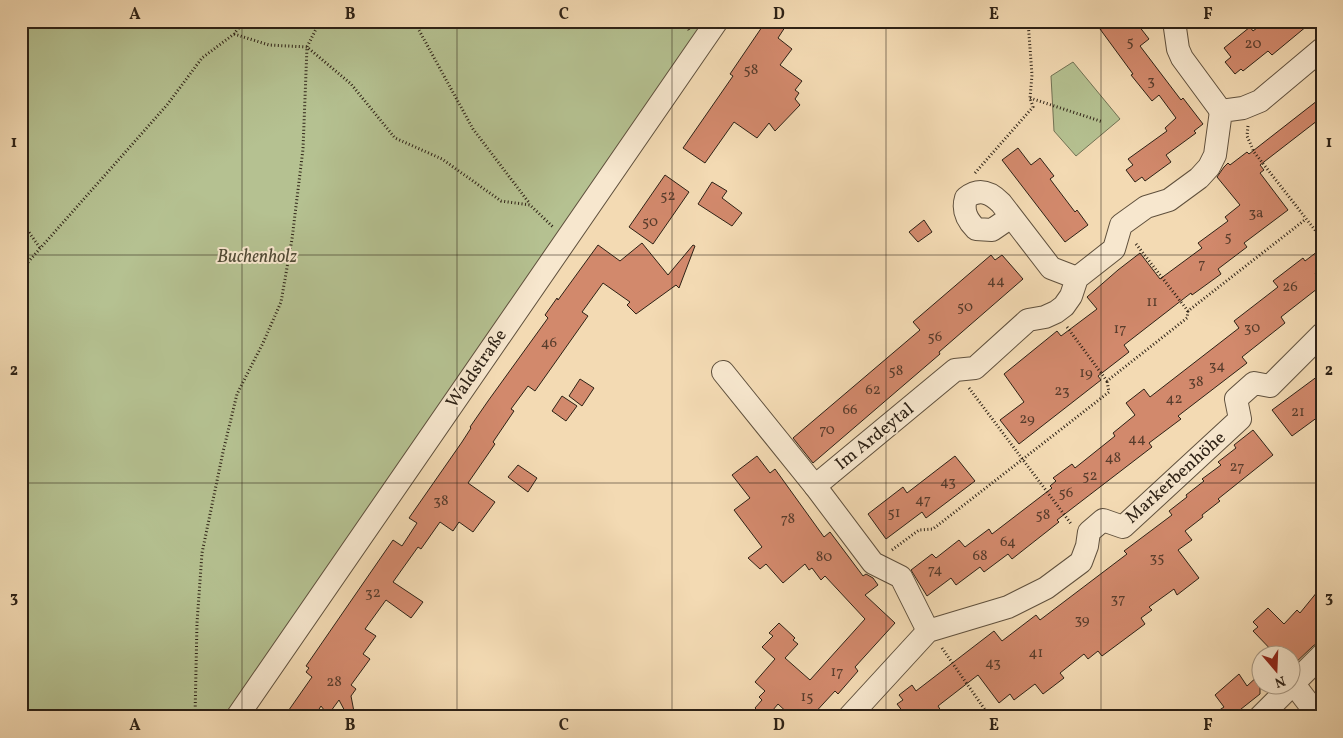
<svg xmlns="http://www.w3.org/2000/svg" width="1343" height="738" viewBox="0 0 1343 738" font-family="Vollkorn,serif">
  <rect width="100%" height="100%" fill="#f3dab3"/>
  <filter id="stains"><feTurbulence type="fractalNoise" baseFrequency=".004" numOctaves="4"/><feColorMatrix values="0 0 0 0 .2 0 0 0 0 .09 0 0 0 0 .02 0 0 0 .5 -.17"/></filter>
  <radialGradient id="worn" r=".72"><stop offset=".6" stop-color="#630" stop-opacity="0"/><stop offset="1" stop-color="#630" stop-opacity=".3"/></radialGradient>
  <g fill="#b5c191" stroke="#727254">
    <path d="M21 21H705L227 717H21Z"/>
    <path d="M1073 62 1120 119 1076 156 1054 131 1051 76Z"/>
  </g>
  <g fill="#d2896c" stroke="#2e2216">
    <path d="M768 21H789L778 38 792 49 780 65 802 81 795 90 799 93 795 99 800 105 775 131 769 123 757 138 734 122 705 163 683 148 733 76 730 74 762 27 763 28Z"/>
    <path d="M1110 21H1135L1149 39 1140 46 1181 100 1183 98 1203 124 1194 131 1196 133 1166 155 1171 162 1145 181 1142 177 1135 182 1126 170 1133 165 1128 159 1167 131 1165 128 1176 118 1159 95 1152 101 1131 75 1133 74 1100 29Z"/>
    <path d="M1266 21H1313L1272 55 1268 51 1243 71 1241 69 1235 74 1225 62 1231 57 1224 48 1250 27 1253 31Z"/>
    <path d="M1322 97V117L1260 165 1264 170 1260 173 1288 210 1244 243 1247 247 1218 269 1221 274 1192 295 1191 293 1124 345 1129 352 1098 376 1101 380 1019 444 1000 420 1024 402 1004 374 1057 331 1061 336 1097 309 1087 297 1118 270 1140 253 1160 279 1202 248 1198 243 1228 221 1225 217 1240 205 1217 177 1224 167 1228 163 1230 165 1247 152 1249 154Z"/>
    <path d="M1018 148 1031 165 1040 158 1054 176 1050 179 1075 212 1077 210 1088 225 1065 242 1002 160Z"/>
    <path d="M665 175 689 192 653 244 629 227Z"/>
    <path d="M712 182 727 191 722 198 742 213 732 226 698 204Z"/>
    <path d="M924 220 932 232 918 242 909 232Z"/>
    <path d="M642 243 668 275 693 245 695 246 679 288 676 285 636 314 627 305 630 302 603 283 582 312 588 316 535 391 528 386 511 409 514 411 493 442 495 444 468 483 495 502 473 532 459 522 453 531 440 522 421 549 418 547 393 582 423 602 411 618 386 600 365 629 376 636 363 654 370 659 351 685 356 689 351 696 355 717H348L339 700 328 715 321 706 314 717H284L312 677 306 672 309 668 306 666 393 540 402 546 417 523 409 518 462 442 471 428 470 427 488 401 548 318 545 315 557 298 558 300 598 245 620 261Z"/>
    <path d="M1322 248V268L1315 273 1322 282V285L1281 317 1285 323 1242 357 1247 363 1178 416 1181 419 1149 443 1152 447 1057 520 1059 522 1012 559 1008 554 984 572 980 567 956 585 951 578 927 596 911 570 932 554 936 558 959 540 965 547 989 529 992 534 1052 488 1050 486 1056 481 1053 478 1072 464 1075 468 1115 436 1113 433 1135 415 1126 403 1144 389 1150 397 1239 328 1234 321 1278 287 1273 281 1303 258 1305 261Z"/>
    <path d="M991 255 995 260 1002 255 1023 279 939 352 940 354 813 463 793 438 920 330 913 322Z"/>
    <path d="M1322 373V414L1292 436 1272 410Z"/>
    <path d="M580 379 594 388 582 406 569 396Z"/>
    <path d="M562 396 577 406 566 421 552 411Z"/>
    <path d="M1253 430 1273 455 1218 499 1220 501 1202 515 1203 517 1185 531 1192 540 1178 550 1199 578 1177 595 1174 589 1149 607 1152 610 1141 618 1145 624 1102 656 1098 651 1088 659 1084 654 1060 673 1064 678 1043 694 1035 684 1014 700 1010 694 999 703 978 675 938 706 941 711 934 717H907L897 704 903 700 899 695 912 685 916 691 994 631 1002 641 1036 615 1040 620 1127 554 1124 551 1172 515 1169 511 1187 497 1186 495 1204 481 1202 479 1221 465 1218 462 1236 448 1234 445Z"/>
    <path d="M757 456 770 473 775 469 824 537 830 532 863 576 866 574 873 578 878 585 865 595 895 623 855 667 858 671 838 694 835 691 811 717H792L778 704 767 717H764L755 708 762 700 759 697 765 691 755 682 775 659 762 647 773 636 769 633 779 623 795 638 793 640 798 644 785 658 810 680 865 619 825 576 821 580 812 568 809 570 805 564 783 583 766 564 760 569 748 558 762 547 734 510 750 498 732 475Z"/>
    <path d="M955 456 975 481 926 518 922 512 886 539 868 514 903 487 907 493Z"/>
    <path d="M518 465 537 478 528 492 508 477Z"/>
    <path d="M1322 586V640L1313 646 1290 668V656H1277L1253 631 1258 627 1253 622 1268 608 1284 624 1297 610 1300 613Z"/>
    <path d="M1239 674 1247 686 1260 674V694L1231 717 1230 715 1222 717 1218 711 1224 707 1215 695Z"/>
  </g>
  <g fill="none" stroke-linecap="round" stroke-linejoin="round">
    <defs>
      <g id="minor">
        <path d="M1174 21 1178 49 1182 58 1221 111"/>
        <path d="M1011 217 992 230 976 229C967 220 962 211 966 198 979 188 990 192 1001 203L1051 268 1077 278"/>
        <path d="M723 372 815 486"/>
        <path d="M928 631 901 577 873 563 815 486 955 370 975 368 1028 320 1045 317 1056 312 1064 306 1071 296 1077 278 1114 249 1121 225 1146 207 1169 200 1199 178 1209 167 1215 155 1221 111 1243 108 1260 101 1322 49"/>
        <path d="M1293 683 1319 717"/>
        <path d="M237 717 717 21"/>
        <path d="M849 717 928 631 1008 607 1046 588 1081 562 1087 546 1089 532 1103 520 1123 527 1240 419 1236 399 1254 383 1270 386 1322 334"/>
        <path d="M1260 717 1322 655"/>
      </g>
    </defs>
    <use href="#minor" stroke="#5f503d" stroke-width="24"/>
    <g stroke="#2e2216" stroke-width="3" stroke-dasharray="1 2.5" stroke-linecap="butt">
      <path d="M414 21 473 129 530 204"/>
      <path d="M678 21 686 25 689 30"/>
      <path d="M234 34 269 45 307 47 351 84 395 138 442 159 501 201 530 205 553 227"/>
      <path d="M1030 98 1103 122"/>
      <path d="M1248 126 1247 136 1254 152 1322 239"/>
      <path d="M975 173 1033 107 1030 98 1032 75 1028 21"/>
      <path d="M21 221 40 248"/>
      <path d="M1136 244 1188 311 1306 219"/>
      <path d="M21 270 167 105 202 58 234 34 244 21"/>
      <path d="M1067 327 1107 381 1187 318 1188 311"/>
      <path d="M969 388 1072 525"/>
      <path d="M892 550 919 530 933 529 1109 392 1107 381"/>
      <path d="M942 648 990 717"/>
      <path d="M195 717 197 623 202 553 223 452 237 394 263 343 281 302 292 239 303 149 307 47 320 21"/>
    </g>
    <use href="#minor" stroke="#f7e7ce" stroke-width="22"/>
  </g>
  <path fill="none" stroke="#2e2216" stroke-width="1" stroke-opacity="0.55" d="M242 21V717M457 21V717M672 21V717M886 21V717M1101 21V717M21 255H1322M21 483H1322"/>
  <g text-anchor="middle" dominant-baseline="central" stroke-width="4" stroke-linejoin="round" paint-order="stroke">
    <g font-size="15" fill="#573c2c">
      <text x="1130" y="42">5</text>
      <text x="1253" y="44">20</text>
      <text x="751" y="70">58</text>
      <text x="1151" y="81">3</text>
      <text x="668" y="196">52</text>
      <text x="1256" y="213">3a</text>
      <text x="650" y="222">50</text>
      <text x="1228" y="237">5</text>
      <text x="1202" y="264">7</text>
      <text x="996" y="281">44</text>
      <text x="1290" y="287">26</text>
      <text x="1152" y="302">11</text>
      <text x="965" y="307">50</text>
      <text x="1252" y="328">30</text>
      <text x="1120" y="329">17</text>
      <text x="935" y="337">56</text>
      <text x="549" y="343">46</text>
      <text x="1217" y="366">34</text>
      <text x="896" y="371">58</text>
      <text x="1086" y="373">19</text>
      <text x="1196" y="382">38</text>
      <text x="873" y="390">62</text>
      <text x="1062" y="391">23</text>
      <text x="1174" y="399">42</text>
      <text x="850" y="410">66</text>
      <text x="1298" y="412">21</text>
      <text x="1027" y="419">29</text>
      <text x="827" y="430">70</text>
      <text x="1137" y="439">44</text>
      <text x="1113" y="458">48</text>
      <text x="1237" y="467">27</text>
      <text x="1090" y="476">52</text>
      <text x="948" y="482">43</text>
      <text x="1066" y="493">56</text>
      <text x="923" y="500">47</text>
      <text x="441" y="501">38</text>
      <text x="894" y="513">51</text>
      <text x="1043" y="515">58</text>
      <text x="788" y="519">78</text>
      <text x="1008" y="542">64</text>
      <text x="980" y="556">68</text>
      <text x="824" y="557">80</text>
      <text x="1157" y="558">35</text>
      <text x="935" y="570">74</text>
      <text x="373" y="593">32</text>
      <text x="1118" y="599">37</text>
      <text x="1082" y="620">39</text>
      <text x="1036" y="653">41</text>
      <text x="993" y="663">43</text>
      <text x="837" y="672">17</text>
      <text x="334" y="682">28</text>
      <text x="807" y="697">15</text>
    </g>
    <g font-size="18" font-style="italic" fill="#504a35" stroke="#f7e7ce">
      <text x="257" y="257">Buchenholz</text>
    </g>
    <g font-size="18" fill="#2e2216" stroke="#f7e7ce">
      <text transform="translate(477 369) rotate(-55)">Waldstraße</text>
      <text transform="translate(875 437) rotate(-39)">Im Ardeytal</text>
      <text transform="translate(1176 478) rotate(-42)">Markerbenhöhe</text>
    </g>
  </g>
  <rect width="1343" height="738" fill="none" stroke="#f3dab3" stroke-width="55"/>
  <g transform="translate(1276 670) rotate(161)"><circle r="24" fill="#f7e7ce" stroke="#a79884"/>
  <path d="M0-4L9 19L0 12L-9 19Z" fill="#8f2418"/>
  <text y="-8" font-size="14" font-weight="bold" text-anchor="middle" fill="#2e2216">N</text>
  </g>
  <rect x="28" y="28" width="1288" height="682" fill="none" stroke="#2e2216" stroke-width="2"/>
  <g font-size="16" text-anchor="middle" font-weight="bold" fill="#2e2216">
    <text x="135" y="19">A</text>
    <text x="350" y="19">B</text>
    <text x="564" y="19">C</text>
    <text x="779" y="19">D</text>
    <text x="994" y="19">E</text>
    <text x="1208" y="19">F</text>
    <text x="14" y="147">1</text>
    <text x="1329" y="147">1</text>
    <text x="14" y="375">2</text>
    <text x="1329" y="375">2</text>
    <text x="14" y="602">3</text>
    <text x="1329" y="602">3</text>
    <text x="135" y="730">A</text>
    <text x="350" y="730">B</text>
    <text x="564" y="730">C</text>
    <text x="779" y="730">D</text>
    <text x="994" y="730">E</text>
    <text x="1208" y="730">F</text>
  </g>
  <rect width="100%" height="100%" filter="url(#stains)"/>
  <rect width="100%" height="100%" fill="url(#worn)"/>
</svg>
